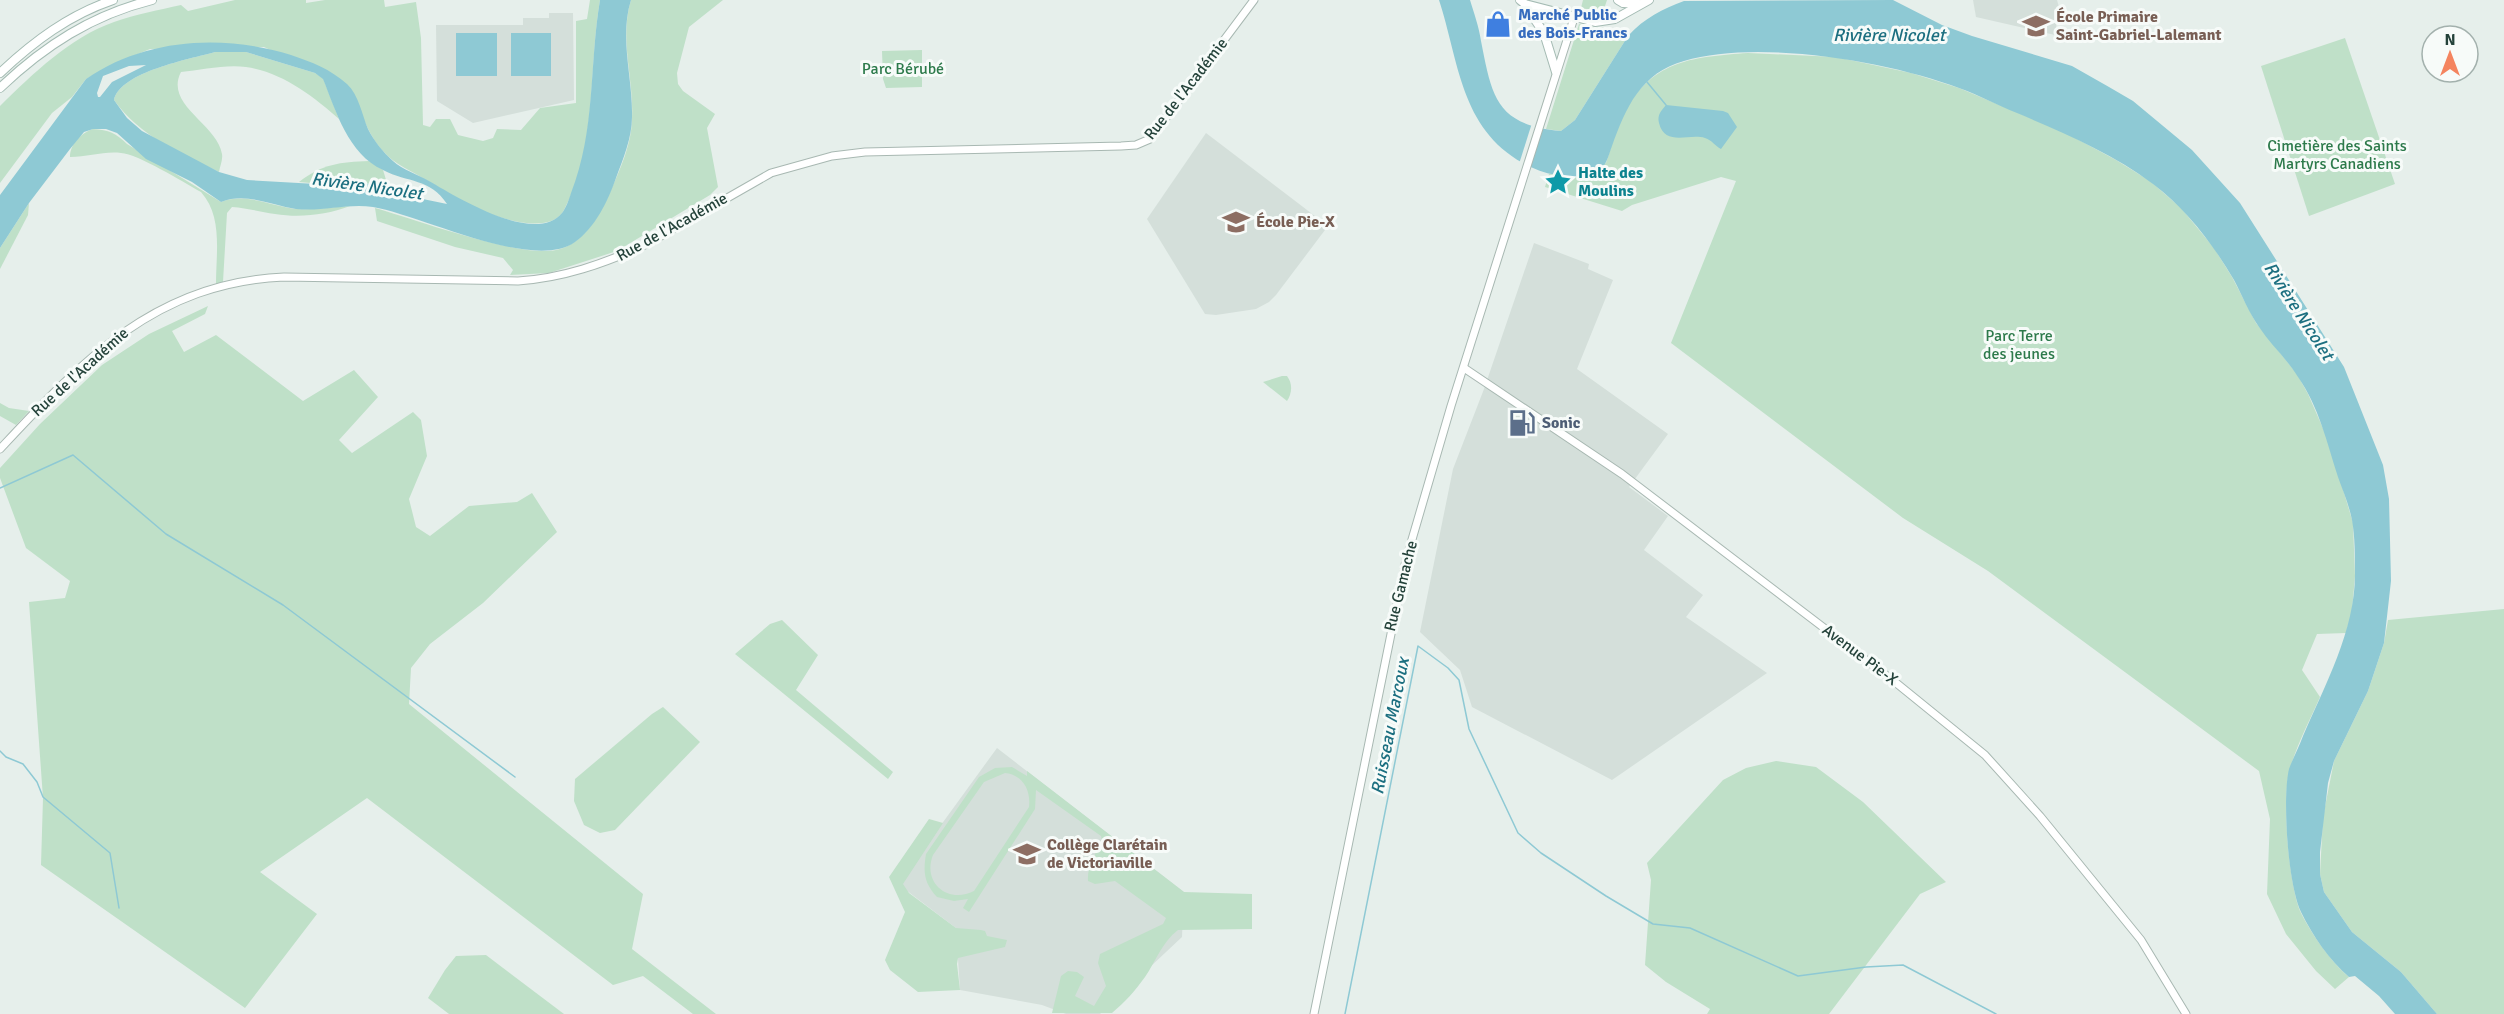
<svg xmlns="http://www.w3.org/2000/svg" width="2504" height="1014" viewBox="0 0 2504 1014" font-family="Signika,sans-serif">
  <rect width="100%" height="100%" fill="#e6efeb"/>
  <g fill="#d4dfda">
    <path d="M1973 0H2057L2059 7 2055 35 1976 17Z"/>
    <path d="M549 13H573L574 100 473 123 437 101 436 25H523V18H549Z"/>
    <path d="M1206 133 1328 226 1276 295 1269 302 1256 309 1216 315 1205 314 1147 219Z"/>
    <path d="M1534 243 1589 264 1588 269 1613 280 1577 369 1668 434 1629 487 1668 516 1644 550 1703 595 1686 617 1767 673 1612 780 1472 707 1460 670 1420 632 1453 469 1484 389Z"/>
    <path d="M997 748 1184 892 1182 937 1100 1014H1066L1042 1005 960 990 956 928 898 884Z"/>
  </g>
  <g fill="#bfe0c8" fill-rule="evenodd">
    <path d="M235 0H306V3L325 0H384L385 7 416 2 421 38 423 125 430 127 436 119H450L458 135 483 141 493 138 497 129 521 130 540 108 576 103V21L587 19 590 0H600C588 70 598 145 564 210 547 242 473 209 451 196 443 191 436 185 428 181 412 171 395 165 383 151 366 133 361 108 349 87L264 47 150 49 114 64 86 79 72 97 52 113 0 183V106C34 73 69 38 114 22 136 14 159 10 181 5L188 11Z"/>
    <path d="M631 0H723L689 27 677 73 678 84 683 91 715 114 707 128 718 187 710 195 617 251 549 273 510 275 513 270 503 258 455 247 377 221 375 208C414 219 520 258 556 250 583 245 600 215 610 192 620 170 632 143 632 118 634 79 619 39 631 0Z"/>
    <path d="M1583 0H1607L1603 12 1581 8Z"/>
    <path d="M1579 24C1599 30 1612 24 1628 36L1575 120 1561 131 1546 129Z"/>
    <path d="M2345 38 2395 184 2309 216 2261 66Z"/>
    <path d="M922 50V87L886 88 883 79 882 51Z"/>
    <path d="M215 52H246L315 73 323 78 339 119C313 96 282 72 246 67 226 64 201 70 181 72 164 105 217 124 222 154 223 160 220 166 219 172 178 152 141 137 114 100 120 72 190 59 215 52Z"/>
    <path d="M1748 53 1836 57 1911 73 1959 88 2064 132 2116 160 2150 181 2181 208 2214 248 2232 277 2256 323 2297 374 2308 394 2329 442 2353 523 2355 576 2352 611 2346 633 2317 634 2302 670 2320 697C2310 720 2297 744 2290 769 2281 796 2289 884 2300 911 2310 932 2331 962 2349 977L2335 989 2316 971 2286 934 2267 894 2270 819 2259 771 1988 571 1903 518 1671 343 1736 181 1721 177 1632 205 1622 211 1545 187 1549 174 1568 177 1606 163C1612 146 1616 126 1625 111 1654 59 1695 57 1748 53Z"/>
    <path d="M93 129C109 130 116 133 127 144L221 202C247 192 272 207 298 209 315 210 333 207 350 206 326 215 300 218 275 214 260 212 247 208 232 207L227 213 223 282 216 284C216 252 223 217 201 192 183 182 138 154 121 153 104 151 88 157 70 157 70 144 81 133 93 129Z"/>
    <path d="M369 161 383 170 387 183 334 185 299 182C322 164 340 162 369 161Z"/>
    <path d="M29 203 28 215 0 269V248Z"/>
    <path d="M208 306 205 314 172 331 184 352 216 335 303 401 354 370 378 397 339 440 352 453 413 412 421 420 427 456 409 499 416 527 430 536 469 506 517 502 532 493 557 532 483 603 430 644 411 668 409 704 643 894 632 949 716 1014H693L643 976 613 985 367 798 260 872 317 914 245 1008 41 865 43 798 29 602 65 598 70 581 26 548 0 478V468L40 424 102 365 149 334Z"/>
    <path d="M1282 376H1287C1293 384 1292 393 1287 401L1263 382Z"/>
    <path d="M0 403 9 408 29 411 16 425 0 416Z"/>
    <path d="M2504 609V1014H2437L2401 972 2352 932 2324 892 2320 874 2323 817 2334 761 2368 691 2384 643 2388 620Z"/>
    <path d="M782 620 818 655 796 690 893 772 888 779 735 654 770 624Z"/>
    <path d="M663 707 700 742 615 830 600 833 584 825 574 801 575 779 652 714Z"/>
    <path d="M1776 761 1816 767 1863 802 1946 882 1920 894 1829 1014H1707L1710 1009 1666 982 1645 965 1651 880 1647 863 1723 780 1746 768Z"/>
    <path d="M1012 767 1027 776V771L1184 892 1252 894V929L1178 930C1162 942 1156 961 1145 977 1135 991 1125 1002 1112 1013H1052L1061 976 1068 971 1077 972 1084 977 1075 996 1094 1006 1106 986 1098 963 1100 954 1163 924 1166 918 1115 881 1095 884 1088 881C1087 866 1095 855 1102 841L1101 836 1036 790 1035 809 969 912 963 908 968 899 954 901 937 897C924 883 923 872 926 854L979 777 995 768ZM1005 773C1023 775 1031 790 1029 807L974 891C948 904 922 883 933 855L984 782Z"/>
    <path d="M929 819 943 823 903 884 909 893 956 928 981 930 985 931 987 936 1007 940 1005 947 958 958 957 964 960 990 918 992 890 970 885 960 905 912 889 877Z"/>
    <path d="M486 955 564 1014H449L428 998 445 970 456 956Z"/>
  </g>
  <g fill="#8ec9d4" fill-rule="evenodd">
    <path d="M600 0H631C619 38 633 78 632 117 632 138 623 159 616 178 608 201 595 228 575 242 533 272 421 215 373 207 348 203 322 212 296 209 271 205 246 192 221 202L192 182 146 159 117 133 106 129H93L84 132 70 149 29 203 0 248V195L86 79C146 38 223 34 291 55 312 62 330 69 347 84 359 95 362 115 368 129 374 141 383 152 393 161 403 170 417 174 429 181 455 196 535 246 562 213 566 208 569 199 571 193 596 130 589 65 600 0ZM215 52H246L315 73 323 79C336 111 348 154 383 170 408 183 430 178 447 204L418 198 406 189 387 183 334 185 247 180 219 172 142 131 127 118 114 100C120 72 190 59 215 52ZM146 65 112 82 100 97H98L97 93 103 76 129 66Z"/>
    <path d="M1439 0H1470C1474 13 1479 27 1481 41 1492 97 1496 125 1561 131L1575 120 1628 36C1644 18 1663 9 1684 1L1893 0 1942 25 1972 36 2072 66 2109 87 2133 101 2192 150 2240 203 2344 367 2383 465 2389 499 2391 581 2384 643 2368 691 2334 761 2328 783 2320 852V874L2324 892 2352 932 2401 972 2437 1014H2395L2379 996 2355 976 2349 977C2330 961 2312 935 2301 912 2288 885 2282 798 2289 769 2293 758 2299 747 2303 736 2325 685 2355 631 2355 574 2355 556 2355 537 2352 520 2349 505 2343 491 2338 477 2327 443 2319 407 2298 377 2287 359 2271 345 2259 327 2249 313 2242 295 2234 280 2213 244 2186 209 2153 184 2112 153 2064 133 2017 113 1997 105 1979 95 1959 88 1888 61 1757 39 1684 61 1641 73 1626 107 1612 146 1609 154 1607 164 1600 170 1589 179 1569 178 1556 175 1544 173 1534 169 1523 163 1460 128 1459 61 1439 0Z"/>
    <rect x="456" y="33" width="41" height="43"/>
    <rect x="511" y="33" width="40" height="43"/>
    <path d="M1666 105 1723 111 1728 113 1737 127 1721 149C1715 146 1712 140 1705 138 1689 133 1665 147 1659 123 1657 115 1661 111 1666 105Z"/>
  </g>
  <path fill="#e6efeb" d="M1532 123 1542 125 1529 168 1519 164Z"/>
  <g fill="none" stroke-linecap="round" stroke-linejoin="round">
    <g stroke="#8ec9d4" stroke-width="1.5">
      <path d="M1647 82 1666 105"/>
      <path d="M0 488 73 455 166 534 283 605 515 777"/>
      <path d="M0 751 6 757 23 764 37 782 43 797 110 853 119 908"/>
      <path d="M1345 1014 1418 646 1448 668 1459 680 1469 729 1518 833 1541 853 1606 896 1653 924 1690 928 1798 976 1866 967 1903 965 1996 1014"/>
    </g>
    <defs>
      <g id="tertiary">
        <path d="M1464 368 1622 474 1895 682 1985 755 2040 816 2141 940 2186 1014"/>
        <path d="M0 449C82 361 156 282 284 277L518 281C563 278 603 264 645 245L771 173 832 156 865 152 1121 146 1136 145 1150 139 1254 0"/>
        <path d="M1314 1014 1406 560 1451 406 1574 18"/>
      </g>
      <g id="secondary">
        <path d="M1520 0 1525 4 1595 22 1615 19 1649 0"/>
        <path d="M1618 0 1623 3 1639 4"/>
        <path d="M1525 5 1544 33 1556 72"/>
        <path d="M0 73C34 41 69 15 113 0"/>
        <path d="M0 88C44 46 92 15 152 0"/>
      </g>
    </defs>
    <use href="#tertiary" stroke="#a8b8b2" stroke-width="9"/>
    <use href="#secondary" stroke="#a4bbb3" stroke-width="10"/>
    <use href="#tertiary" stroke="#fff" stroke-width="7"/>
    <use href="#secondary" stroke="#fff" stroke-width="8"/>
  </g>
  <defs>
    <symbol id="shop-bare" viewBox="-9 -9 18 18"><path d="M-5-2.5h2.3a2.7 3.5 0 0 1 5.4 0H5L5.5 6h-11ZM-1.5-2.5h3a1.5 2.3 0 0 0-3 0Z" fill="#3f7fe0" stroke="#f7fbf9" stroke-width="2.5" paint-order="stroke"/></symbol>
    <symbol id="school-bare" viewBox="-9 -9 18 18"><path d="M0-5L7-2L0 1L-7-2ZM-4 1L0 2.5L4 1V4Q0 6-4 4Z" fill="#8d6e63" stroke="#f7fbf9" stroke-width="2.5" paint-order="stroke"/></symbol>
    <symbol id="sight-bare" viewBox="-9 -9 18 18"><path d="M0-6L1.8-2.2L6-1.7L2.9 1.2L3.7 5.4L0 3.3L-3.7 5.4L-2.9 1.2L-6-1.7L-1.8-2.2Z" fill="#0f9aa8" stroke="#f7fbf9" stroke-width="2.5" paint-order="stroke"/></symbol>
    <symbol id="fuel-bare" viewBox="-9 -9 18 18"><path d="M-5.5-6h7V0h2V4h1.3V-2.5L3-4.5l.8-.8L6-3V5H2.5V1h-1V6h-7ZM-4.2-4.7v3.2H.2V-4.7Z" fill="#5c6f8a" stroke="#f7fbf9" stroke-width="2.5" paint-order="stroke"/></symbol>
  </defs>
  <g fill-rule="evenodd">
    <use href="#shop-bare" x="1479" y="5" width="38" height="38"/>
    <use href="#school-bare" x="2017" y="7" width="38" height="38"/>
    <use href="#sight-bare" x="1539" y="163" width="38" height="38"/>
    <use href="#school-bare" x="1217" y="203" width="38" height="38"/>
    <use href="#fuel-bare" x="1503" y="404" width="38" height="38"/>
    <use href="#school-bare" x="1008" y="835" width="38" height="38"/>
  </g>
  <g text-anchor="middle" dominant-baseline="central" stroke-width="6" stroke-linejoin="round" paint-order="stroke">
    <g font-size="16" font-weight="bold" fill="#366cbe" stroke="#f7fbf9" text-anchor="start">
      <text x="1518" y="15">Marché Public<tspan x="1518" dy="18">des Bois-Francs</tspan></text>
    </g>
    <g font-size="16" font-weight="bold" fill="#785e54" stroke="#f7fbf9" text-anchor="start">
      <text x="2056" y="17">École Primaire<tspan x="2056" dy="18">Saint-Gabriel-Lalemant</tspan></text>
      <text x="1256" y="222">École Pie-X</text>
      <text x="1047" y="845">Collège Clarétain<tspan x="1047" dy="18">de Victoriaville</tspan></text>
    </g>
    <g font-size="16" fill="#2d7a4b" stroke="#f7fbf9">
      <text x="903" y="69">Parc Bérubé</text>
      <text x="2337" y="146">Cimetière des Saints<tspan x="2337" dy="18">Martyrs Canadiens</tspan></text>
      <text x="2019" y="336">Parc Terre<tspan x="2019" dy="18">des jeunes</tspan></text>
    </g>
    <g font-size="16" fill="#24423a" stroke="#f7fbf9">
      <text transform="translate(1186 89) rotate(-52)">Rue de l'Académie</text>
      <text transform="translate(672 227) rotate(-29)">Rue de l'Académie</text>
      <text transform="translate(80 372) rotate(-42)">Rue de l'Académie</text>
      <text transform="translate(1401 586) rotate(-76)">Rue Gamache</text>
      <text transform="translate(1860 655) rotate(37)">Avenue Pie-X</text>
    </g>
    <g font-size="16" font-weight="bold" fill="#0d838f" stroke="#f7fbf9" text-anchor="start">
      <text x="1578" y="173">Halte des<tspan x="1578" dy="18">Moulins</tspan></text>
    </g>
    <g font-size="16" font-weight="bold" fill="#4e5e75" stroke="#f7fbf9" text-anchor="start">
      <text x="1542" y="423">Sonic</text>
    </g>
    <g font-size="18" font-style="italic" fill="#1c6f80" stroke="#f7fbf9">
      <text x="1889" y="35">Rivière Nicolet</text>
      <text transform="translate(367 186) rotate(8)">Rivière Nicolet</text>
      <text transform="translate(2299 311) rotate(57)">Rivière Nicolet</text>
      <text transform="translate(1390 726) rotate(-79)">Ruisseau Marcoux</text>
    </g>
  </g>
  <g transform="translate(2450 54)"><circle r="28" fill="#f7fbf9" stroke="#a3b1ad" stroke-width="1.5"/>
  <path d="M0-4.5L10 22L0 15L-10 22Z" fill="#f4845f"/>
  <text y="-9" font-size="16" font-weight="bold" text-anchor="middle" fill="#24423a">N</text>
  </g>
</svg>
